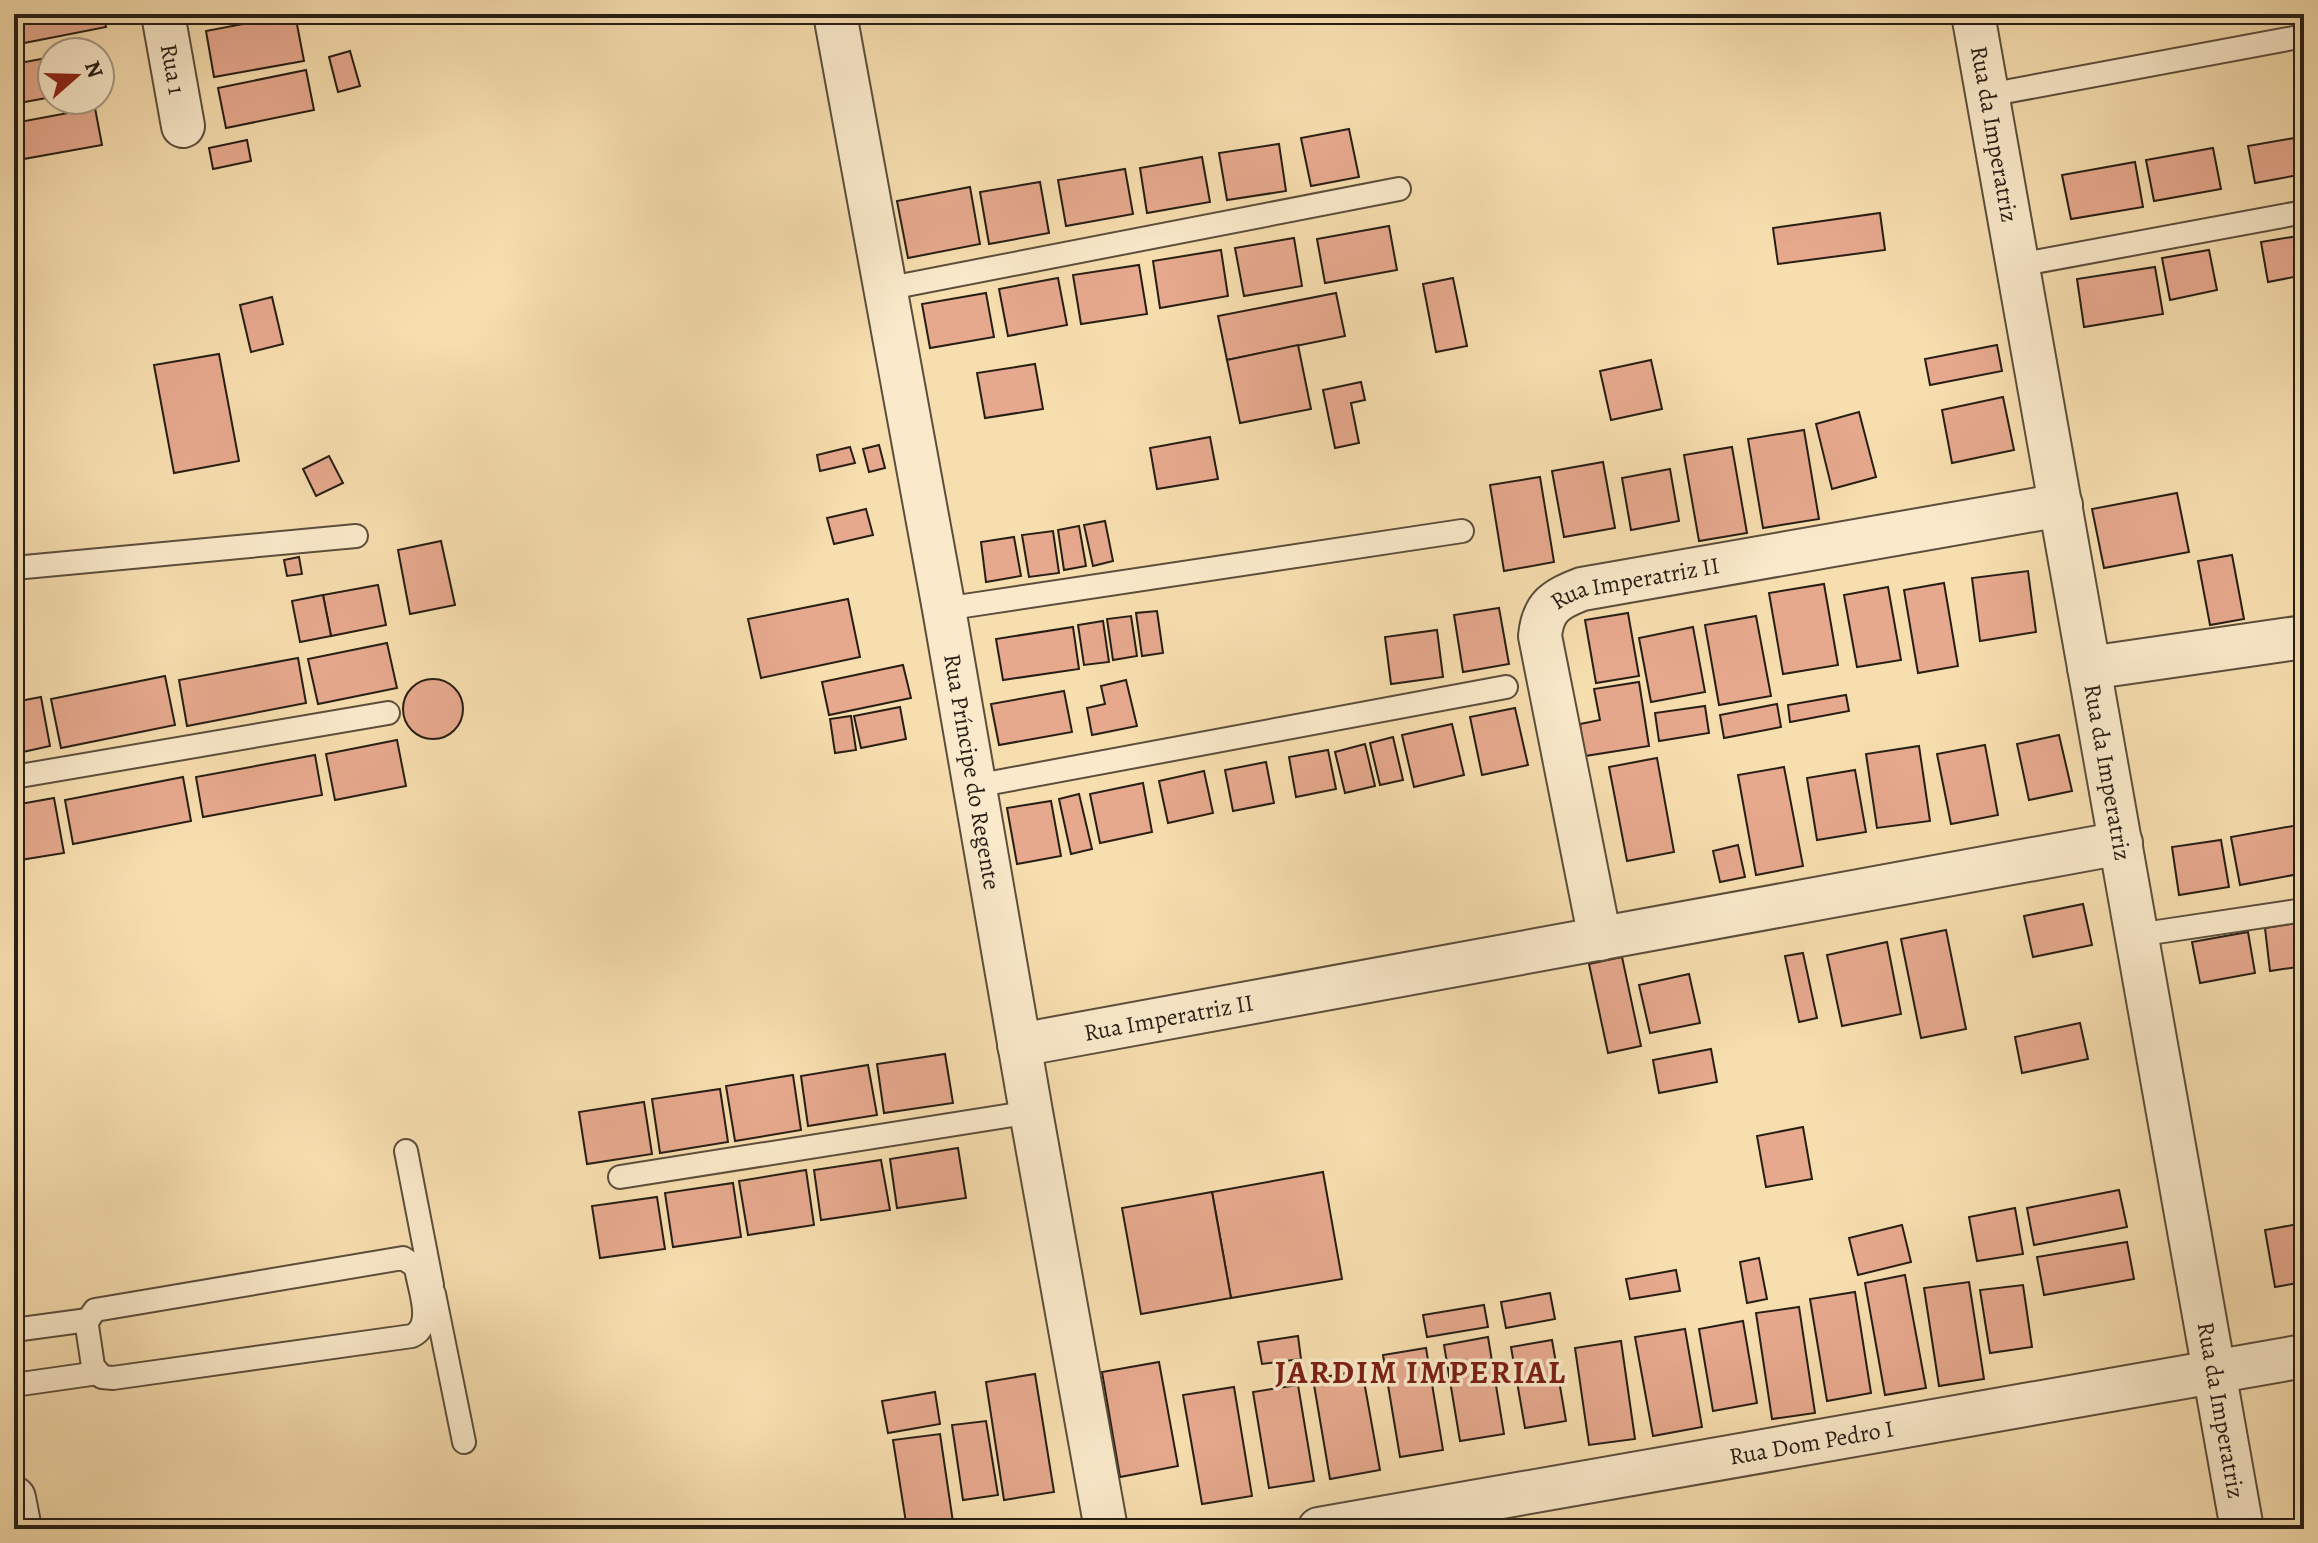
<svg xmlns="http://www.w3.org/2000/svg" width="2318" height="1543" viewBox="0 0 2318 1543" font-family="Alegreya,serif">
  <rect width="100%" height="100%" fill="#f7deaf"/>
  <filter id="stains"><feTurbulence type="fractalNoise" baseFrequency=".0025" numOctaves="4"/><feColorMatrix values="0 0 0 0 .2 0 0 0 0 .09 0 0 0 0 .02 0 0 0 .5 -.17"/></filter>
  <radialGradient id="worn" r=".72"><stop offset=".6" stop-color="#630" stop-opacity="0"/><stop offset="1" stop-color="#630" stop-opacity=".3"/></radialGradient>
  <g fill="#e7a98e" stroke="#271e15" stroke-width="2">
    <path d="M14 14H103L106 27 14 45Z"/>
    <path d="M295 14 304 61 214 77 206 31Z"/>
    <path d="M350 51 360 86 338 92 329 57Z"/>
    <path d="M52 57V97L14 104V64Z"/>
    <path d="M306 70 314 110 226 128 218 88Z"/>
    <path d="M95 108 102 145 18 160 14 140V123Z"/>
    <path d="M1349 129 1359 177 1311 186 1301 138Z"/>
    <path d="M2300 137 2304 156V174L2255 183 2248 146Z"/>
    <path d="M247 140 251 161 213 169 209 148Z"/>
    <path d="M1279 144 1286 191 1227 200 1219 153Z"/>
    <path d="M2213 148 2221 189 2154 201 2146 160Z"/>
    <path d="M1202 157 1210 202 1147 213 1140 168Z"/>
    <path d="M2135 162 2143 207 2071 219 2062 175Z"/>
    <path d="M1125 169 1133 214 1066 226 1058 180Z"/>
    <path d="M1040 182 1049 233 989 244 980 192Z"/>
    <path d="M970 187 980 244 908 258 897 201Z"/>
    <path d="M1880 213 1885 250 1778 264 1773 228Z"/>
    <path d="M1389 226 1397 270 1325 283 1317 239Z"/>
    <path d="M2304 235V275L2268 282 2261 242Z"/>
    <path d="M1294 238 1302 286 1244 296 1235 248Z"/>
    <path d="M1221 250 1228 296 1160 308 1153 261Z"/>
    <path d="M2209 250 2217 290 2170 300 2162 258Z"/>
    <path d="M1139 265 1147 314 1081 324 1073 275Z"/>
    <path d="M2155 267 2163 314 2084 327 2077 279Z"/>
    <path d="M1058 278 1067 325 1008 336 999 289Z"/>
    <path d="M1453 278 1467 346 1436 352 1423 284Z"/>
    <path d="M986 293 994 337 930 348 922 304Z"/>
    <path d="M1336 293 1345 336 1227 360 1218 316Z"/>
    <path d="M272 297 283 344 251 352 240 305Z"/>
    <path d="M1298 345 1311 409 1240 423 1227 360Z"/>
    <path d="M1997 345 2002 371 1930 385 1925 359Z"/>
    <path d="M219 354 239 461 174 473 154 365Z"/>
    <path d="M1651 360 1662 409 1611 420 1600 371Z"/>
    <path d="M1035 364 1043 409 985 418 977 373Z"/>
    <path d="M1361 382 1365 400 1351 403 1359 443 1335 448 1323 390Z"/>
    <path d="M2003 397 2014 450 1952 463 1942 410Z"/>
    <path d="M1859 412 1876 477 1832 489 1816 424Z"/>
    <path d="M1804 430 1819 519 1763 528 1748 439Z"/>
    <path d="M1210 437 1218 479 1157 489 1150 448Z"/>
    <path d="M879 445 885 468 869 472 863 449Z"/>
    <path d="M850 447 855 463 820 471 817 455Z"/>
    <path d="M1732 447 1747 533 1699 541 1684 455Z"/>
    <path d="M329 456 343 483 316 496 303 469Z"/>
    <path d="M1603 462 1615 528 1564 537 1552 471Z"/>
    <path d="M1670 469 1679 521 1631 530 1622 478Z"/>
    <path d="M1540 477 1554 562 1504 571 1490 485Z"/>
    <path d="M2177 493 2189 552 2104 568 2092 509Z"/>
    <path d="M866 509 873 535 834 544 827 518Z"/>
    <path d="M1105 521 1113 561 1093 566 1084 525Z"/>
    <path d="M1079 526 1086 566 1064 570 1058 530Z"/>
    <path d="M1053 531 1059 573 1029 577 1022 535Z"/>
    <path d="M1014 537 1021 576 986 582 981 542Z"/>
    <path d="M441 541 455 605 410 614 398 550Z"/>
    <path d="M2232 555 2244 619 2210 625 2198 561Z"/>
    <path d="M299 557 302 574 287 576 284 560Z"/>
    <path d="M2028 571 2036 632 1980 641 1972 578Z"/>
    <path d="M1944 583 1958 666 1918 673 1904 590Z"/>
    <path d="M1824 584 1838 665 1783 674 1769 593Z"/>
    <path d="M378 585 386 625 331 636 323 595Z"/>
    <path d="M1888 587 1901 660 1857 667 1844 595Z"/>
    <path d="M323 595 331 636 300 642 292 601Z"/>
    <path d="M848 599 860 657 761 678 748 619Z"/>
    <path d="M1499 608 1509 664 1463 672 1454 615Z"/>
    <path d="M1157 611 1163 653 1142 656 1136 613Z"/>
    <path d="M1628 613 1639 676 1596 683 1585 620Z"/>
    <path d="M1131 616 1137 656 1113 660 1107 619Z"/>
    <path d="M1756 616 1771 696 1719 705 1705 625Z"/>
    <path d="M1103 621 1109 662 1084 665 1078 625Z"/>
    <path d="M1073 627 1079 669 1003 680 996 639Z"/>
    <path d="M1693 627 1705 692 1651 702 1639 638Z"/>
    <path d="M1437 630 1443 677 1391 684 1385 637Z"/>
    <path d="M387 643 397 688 318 704 308 659Z"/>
    <path d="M298 658 306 703 187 726 179 680Z"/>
    <path d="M903 665 911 698 829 715 822 682Z"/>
    <path d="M165 676 175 725 61 748 51 699Z"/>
    <circle cx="433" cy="709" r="30"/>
    <path d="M1126 680 1137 726 1092 735 1087 708 1105 704 1101 686Z"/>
    <path d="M1639 682 1649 746 1585 756 1580 724 1600 720 1594 689Z"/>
    <path d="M1064 691 1072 732 999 745 991 704Z"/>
    <path d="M1846 695 1849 711 1790 722 1788 705Z"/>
    <path d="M41 697 50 746 14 754V702Z"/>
    <path d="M1777 704 1781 727 1724 738 1720 715Z"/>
    <path d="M1705 706 1709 733 1659 741 1655 713Z"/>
    <path d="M900 707 906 739 861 748 854 716Z"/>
    <path d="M1515 708 1528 765 1482 775 1470 717Z"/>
    <path d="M851 716 856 750 835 753 830 719Z"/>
    <path d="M1452 724 1464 775 1414 787 1402 735Z"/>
    <path d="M2059 735 2072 791 2029 800 2017 744Z"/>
    <path d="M1393 737 1403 780 1380 785 1370 743Z"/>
    <path d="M397 740 406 786 335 800 326 754Z"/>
    <path d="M1365 744 1375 786 1345 793 1335 752Z"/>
    <path d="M1985 745 1998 815 1951 824 1937 754Z"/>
    <path d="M1919 746 1930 821 1877 828 1866 754Z"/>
    <path d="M1328 750 1336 789 1296 797 1289 757Z"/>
    <path d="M315 755 322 795 203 817 196 777Z"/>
    <path d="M1657 758 1674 852 1627 861 1609 767Z"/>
    <path d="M1266 762 1274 803 1233 811 1225 770Z"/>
    <path d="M1784 767 1803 866 1756 875 1738 775Z"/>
    <path d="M1855 770 1866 832 1817 840 1807 778Z"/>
    <path d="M1204 771 1213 813 1168 823 1159 781Z"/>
    <path d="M183 777 191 821 73 844 65 800Z"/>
    <path d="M1143 783 1152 832 1100 843 1090 794Z"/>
    <path d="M1079 794 1092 849 1071 854 1059 799Z"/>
    <path d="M54 798 64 853 14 861V805Z"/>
    <path d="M1051 801 1061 856 1017 864 1007 808Z"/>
    <path d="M2304 824V873L2240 885 2231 837Z"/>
    <path d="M2221 840 2229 887 2179 895 2172 847Z"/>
    <path d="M1738 845 1745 877 1720 882 1713 851Z"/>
    <path d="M2083 904 2092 945 2033 957 2024 916Z"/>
    <path d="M2304 922V966L2270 971 2265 928Z"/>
    <path d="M1946 930 1966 1029 1921 1038 1901 939Z"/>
    <path d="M2248 932 2255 973 2200 983 2192 942Z"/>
    <path d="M1887 942 1901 1014 1842 1026 1827 955Z"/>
    <path d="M1803 953 1817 1018 1799 1022 1785 956Z"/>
    <path d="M1622 957 1641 1046 1608 1053 1589 964Z"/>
    <path d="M1689 974 1700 1023 1650 1033 1639 985Z"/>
    <path d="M2080 1023 2088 1059 2022 1073 2015 1037Z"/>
    <path d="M1711 1049 1717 1082 1659 1093 1653 1060Z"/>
    <path d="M945 1054 953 1103 884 1113 877 1064Z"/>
    <path d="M868 1065 877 1115 808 1126 801 1076Z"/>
    <path d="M793 1075 801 1130 735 1141 726 1086Z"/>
    <path d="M720 1089 728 1142 660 1153 652 1099Z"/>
    <path d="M644 1102 652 1154 587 1164 579 1112Z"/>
    <path d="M1803 1127 1812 1179 1766 1187 1757 1136Z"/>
    <path d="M958 1148 966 1198 897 1208 890 1159Z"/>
    <path d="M881 1160 890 1210 821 1220 814 1170Z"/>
    <path d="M806 1170 814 1225 748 1235 739 1181Z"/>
    <path d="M1323 1172 1342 1279 1231 1298 1212 1192Z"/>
    <path d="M733 1183 741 1237 673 1247 665 1193Z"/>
    <path d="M2119 1190 2127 1227 2034 1245 2027 1208Z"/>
    <path d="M1212 1192 1231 1298 1141 1314 1122 1208Z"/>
    <path d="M657 1197 665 1249 600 1258 592 1206Z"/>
    <path d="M2015 1208 2023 1254 1977 1261 1969 1217Z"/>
    <path d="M2304 1223V1282L2275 1287 2265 1230Z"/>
    <path d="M1902 1225 1911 1262 1858 1275 1849 1238Z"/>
    <path d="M2127 1242 2134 1279 2044 1295 2037 1257Z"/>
    <path d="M1759 1258 1767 1299 1747 1303 1740 1262Z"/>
    <path d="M1676 1270 1680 1291 1630 1299 1626 1279Z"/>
    <path d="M1905 1275 1926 1388 1885 1395 1865 1283Z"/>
    <path d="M1969 1282 1984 1379 1939 1386 1924 1288Z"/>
    <path d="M2023 1285 2032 1347 1990 1353 1980 1290Z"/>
    <path d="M1855 1292 1871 1393 1827 1401 1810 1299Z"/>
    <path d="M1550 1293 1555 1319 1506 1328 1501 1302Z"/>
    <path d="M1484 1305 1488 1327 1427 1337 1423 1315Z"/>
    <path d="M1799 1307 1815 1413 1772 1419 1756 1313Z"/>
    <path d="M1743 1321 1757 1403 1713 1411 1699 1329Z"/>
    <path d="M1685 1329 1702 1427 1653 1436 1635 1337Z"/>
    <path d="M1298 1336 1301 1359 1262 1364 1258 1342Z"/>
    <path d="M1488 1337 1504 1434 1460 1441 1444 1345Z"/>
    <path d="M1552 1340 1566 1421 1525 1428 1511 1347Z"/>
    <path d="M1621 1341 1635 1439 1589 1445 1575 1348Z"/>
    <path d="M1426 1348 1443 1450 1400 1457 1383 1355Z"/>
    <path d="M1159 1362 1178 1466 1120 1477 1102 1372Z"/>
    <path d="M1362 1370 1380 1470 1330 1479 1313 1379Z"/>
    <path d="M1035 1374 1054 1492 1004 1500 986 1382Z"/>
    <path d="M1298 1385 1314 1481 1269 1488 1253 1392Z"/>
    <path d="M1234 1387 1252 1496 1202 1504 1183 1395Z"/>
    <path d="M935 1392 940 1424 888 1433 882 1401Z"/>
    <path d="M986 1421 998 1495 963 1500 952 1425Z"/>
    <path d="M940 1434 954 1529H907L893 1440Z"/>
  </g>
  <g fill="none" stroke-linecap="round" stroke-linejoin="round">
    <defs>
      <g id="service">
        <path d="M1988 95 2304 36"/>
        <path d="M2018 265 2304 212"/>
        <path d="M885 289 1399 189"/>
        <path d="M14 568 356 536"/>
        <path d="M944 609 1462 531"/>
        <path d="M14 777 388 713"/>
        <path d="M975 786 1506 687"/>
        <path d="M2137 935 2304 910"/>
        <path d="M406 1151 432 1285"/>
        <path d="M620 1177 1031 1112"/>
        <path d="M403 1258 415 1266 417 1273C420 1291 434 1326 412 1336L113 1378 102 1377 93 1366 87 1326 88 1320 95 1310Z"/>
        <path d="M434 1294 464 1442"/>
        <path d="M14 1330 88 1320"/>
        <path d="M14 1385 98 1373"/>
      </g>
      <g id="minor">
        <path id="s1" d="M163 14 183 126"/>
        <path id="s2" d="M835 14 944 609 1031 1112 1106 1529"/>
        <path id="s3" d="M1973 14 2242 1529"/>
        <path d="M2089 668 2304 637"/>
        <path id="s4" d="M1600 939 1540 636C1543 606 1556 599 1582 589L2061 505"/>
        <path id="s5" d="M1019 1045 2121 843"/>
        <path d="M14 1498 20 1529"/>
        <path id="s6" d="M1319 1529 2304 1356"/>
      </g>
    </defs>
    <use href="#service" stroke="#5b4e3c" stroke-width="26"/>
    <use href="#minor" stroke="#5b4e3c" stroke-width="46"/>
    <use href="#service" stroke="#faeacb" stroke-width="22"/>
    <use href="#minor" stroke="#faeacb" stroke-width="42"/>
  </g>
  <g text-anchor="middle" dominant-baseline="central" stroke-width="7" stroke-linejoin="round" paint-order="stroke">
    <g font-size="24" fill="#271e15" stroke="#faeacb">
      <text stroke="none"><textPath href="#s1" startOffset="56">Rua 1</textPath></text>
      <text stroke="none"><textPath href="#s3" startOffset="122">Rua da Imperatriz</textPath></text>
      <text stroke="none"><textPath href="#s4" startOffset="430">Rua Imperatriz II</textPath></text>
      <text stroke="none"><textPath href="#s2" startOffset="770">Rua Príncipe do Regente</textPath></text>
      <text stroke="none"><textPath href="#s3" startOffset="770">Rua da Imperatriz</textPath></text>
      <text stroke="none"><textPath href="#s5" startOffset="152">Rua Imperatriz II</textPath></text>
      <text stroke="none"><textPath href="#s3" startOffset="1418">Rua da Imperatriz</textPath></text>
      <text stroke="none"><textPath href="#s6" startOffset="500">Rua Dom Pedro I</textPath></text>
    </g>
    <g font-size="32" font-weight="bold" letter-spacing="2" fill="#7a1f14" stroke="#faeacb">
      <text x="1421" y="1372">JARDIM IMPERIAL</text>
    </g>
  </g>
  <rect width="2318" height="1543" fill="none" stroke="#f7deaf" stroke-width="48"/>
  <rect x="16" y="16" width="2286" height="1511" fill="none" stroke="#271e15" stroke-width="4"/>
  <rect x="24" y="24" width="2270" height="1495" fill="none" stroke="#271e15" stroke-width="2"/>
  <g transform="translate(76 76) rotate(70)"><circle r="38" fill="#faeacb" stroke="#a69882" stroke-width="2"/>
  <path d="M0-6L14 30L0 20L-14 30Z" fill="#8f2418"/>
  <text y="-12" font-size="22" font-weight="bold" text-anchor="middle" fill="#271e15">N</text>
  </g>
  <rect width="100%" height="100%" filter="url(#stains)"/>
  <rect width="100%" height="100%" fill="url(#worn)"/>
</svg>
